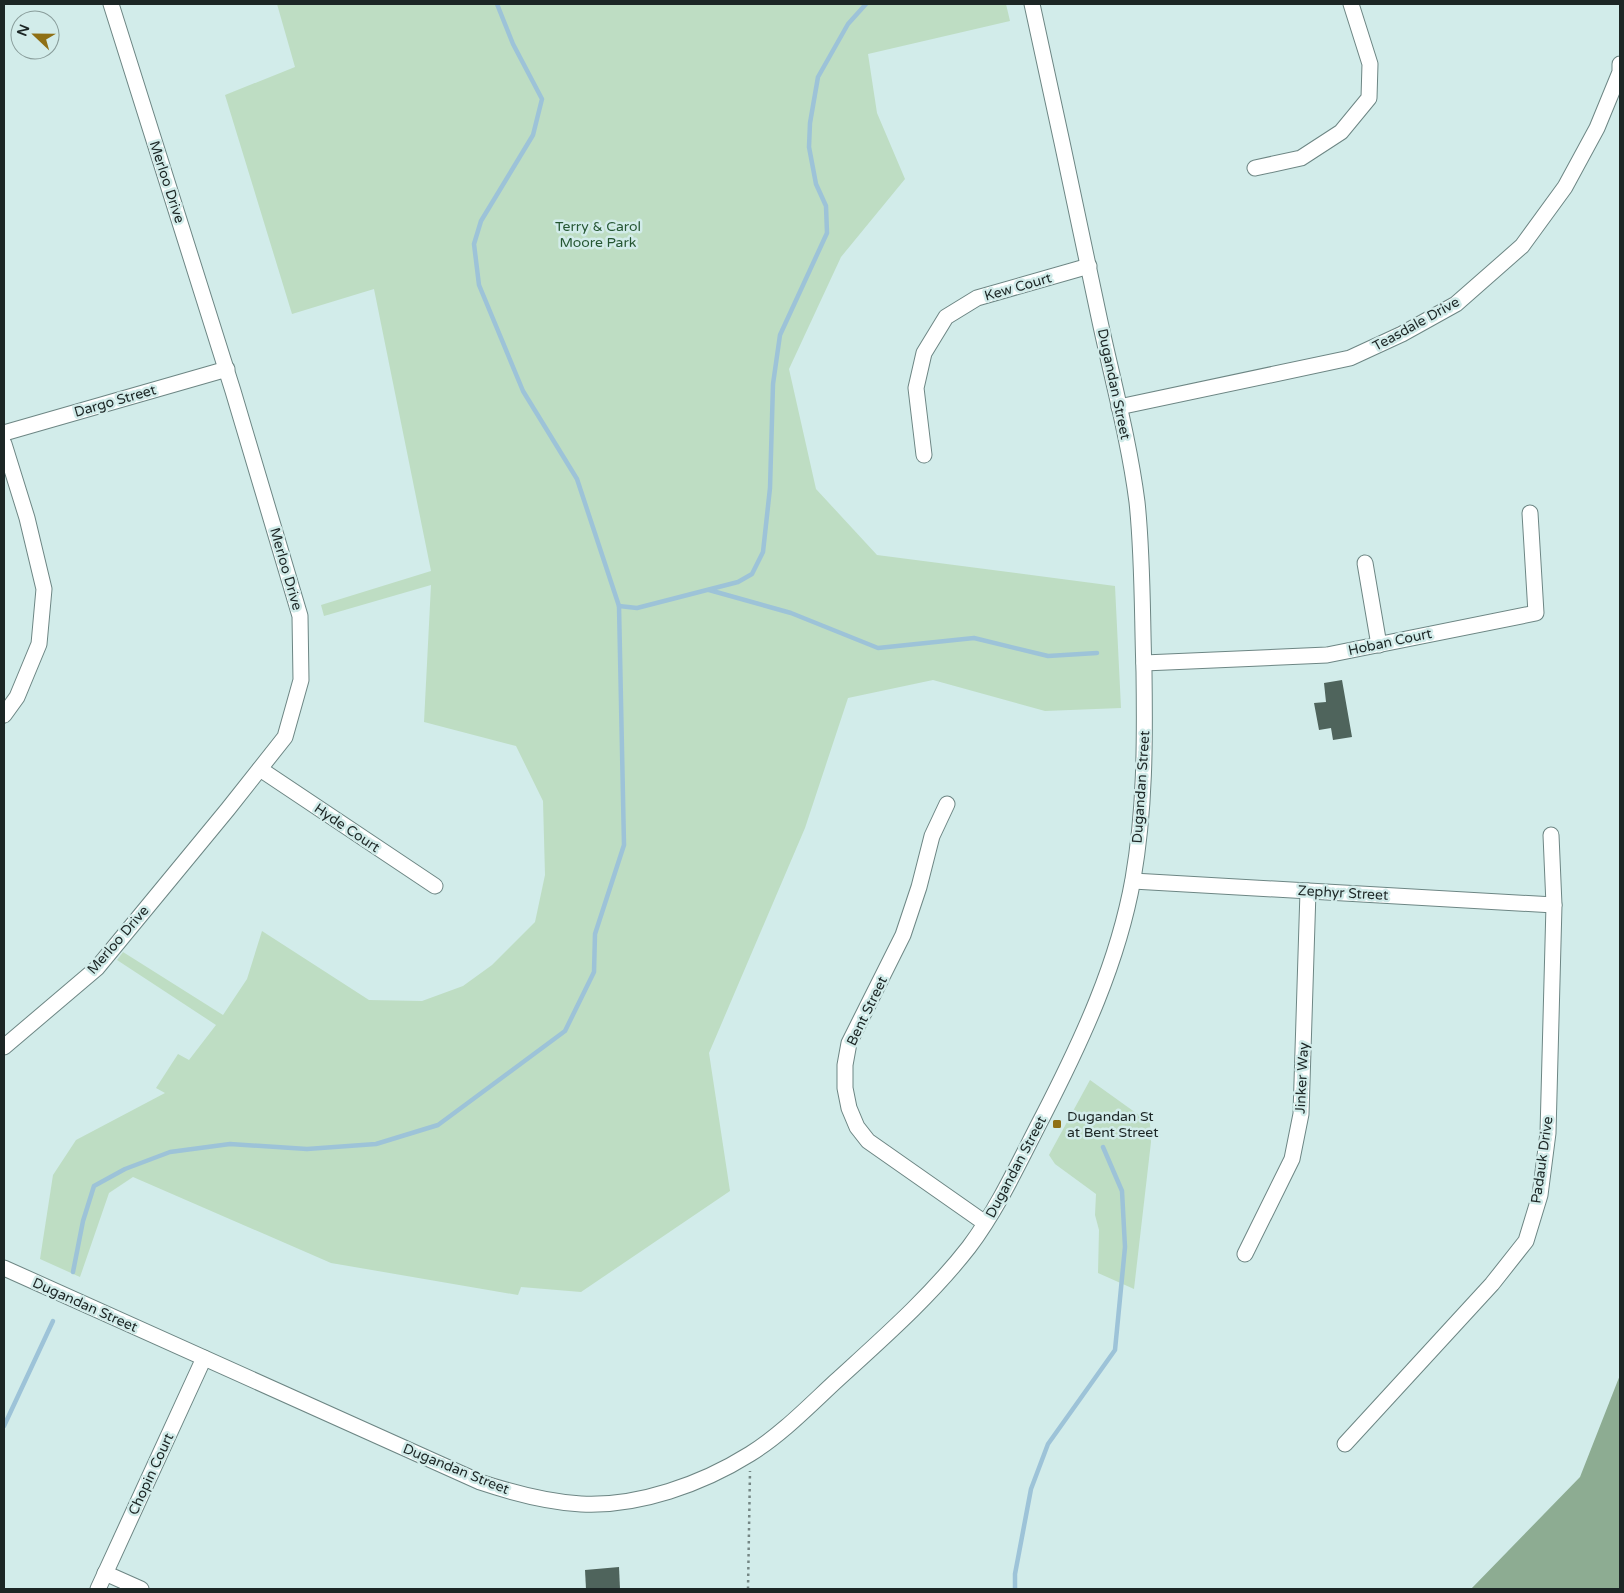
<svg xmlns="http://www.w3.org/2000/svg" width="1624" height="1593" viewBox="0 0 1624 1593" font-family="'Varela Round',sans-serif">
  <rect width="100%" height="100%" fill="#d2ecea"/>
  <g fill="#beddc3">
    <path d="M277 4H1006L1010 21 868 54 877 113 905 179 841 257 789 369 816 489 877 555 1115 586 1121 708 1045 711 933 680 848 698 805 828 709 1053 730 1191 581 1292 521 1287 518 1295 331 1263 133 1177 109 1193 80 1277 40 1259 53 1175 76 1140 165 1093 156 1088 178 1054 189 1060 216 1025 117 960 123 952 223 1015 247 979 262 931 369 1000 422 1001 463 986 492 965 535 922 545 875 543 801 516 746 424 722 431 585 324 616 321 605 431 571 374 289 292 314 225 95 295 67Z"/>
    <path d="M1090 1080 1150 1123 1151 1142 1134 1289 1098 1273 1099 1230 1095 1215 1096 1194 1055 1164 1049 1155Z"/>
  </g>
  <path fill="#8dac92" d="M1620 1375V1589H1471L1580 1477Z"/>
  <g fill="none" stroke-linecap="round" stroke-linejoin="round">
    <g stroke="#9dc3d8" stroke-width="4.5">
      <path d="M709 590 791 613 878 648 974 638 1048 656 1097 653"/>
      <path d="M619 606 637 608 738 582 752 574 763 552 770 488 773 384 780 335 827 233 826 206 816 184 809 147 810 123 818 77 848 24 866 4"/>
      <path d="M73 1272 83 1221 94 1186 125 1169 170 1152 230 1144 307 1149 376 1144 438 1125 565 1031 594 972 595 934 624 845 619 606 577 479 523 391 479 285 474 244 481 221 533 135 542 99 513 44 497 4"/>
      <path d="M4 1426 53 1321"/>
      <path d="M1015 1589V1574L1031 1489 1048 1444 1115 1350 1125 1247 1122 1191 1103 1147"/>
    </g>
  </g>
  <g fill="#4f645c">
    <path d="M1342 680 1352 737 1333 740 1331 728 1319 730 1314 703 1326 702 1324 683Z"/>
    <path d="M619 1567 620 1589H586L585 1570Z"/>
  </g>
  <g fill="none" stroke-linecap="round" stroke-linejoin="round">
    <defs>
      <g id="street">
        <path d="M1255 168 1301 158 1341 132 1369 98 1370 64 1351 4"/>
        <path d="M1119 407 1350 358 1402 334 1456 304 1522 246 1565 187 1597 128 1620 72V64"/>
        <path d="M4 433 227 369"/>
        <path d="M4 444 27 518 44 589 39 644 17 697 4 715"/>
        <path d="M924 455 916 388 924 353 946 317 977 298 1089 266"/>
        <path d="M1365 563 1379 645"/>
        <path d="M1144 663 1327 655 1536 613 1530 513"/>
        <path d="M260 769 435 886"/>
        <path d="M947 804 932 836 919 887 903 935 849 1043 845 1065V1088L849 1108 857 1127 868 1141 985 1223"/>
        <path d="M1133 881 1554 905"/>
        <path d="M4 1047 97 968 228 809 285 737 301 680 300 616 233 391 111 4"/>
        <path d="M1245 1254 1292 1159 1301 1114 1308 891"/>
        <path d="M4 1268 480 1482C513 1493 546 1502 581 1504 638 1507 702 1484 750 1454 782 1434 809 1406 836 1381 883 1338 930 1297 969 1247 999 1207 1020 1160 1043 1116 1082 1040 1118 963 1133 879 1145 810 1145 741 1144 672 1142 615 1143 558 1137 502 1129 440 1112 378 1099 317 1077 213 1055 108 1032 4"/>
        <path d="M1345 1444 1492 1284 1526 1241 1540 1195 1548 1133 1554 905 1551 835"/>
        <path d="M105 1573 141 1589"/>
        <path d="M98 1589 204 1358"/>
      </g>
    </defs>
    <use href="#street" stroke="#6d8684" stroke-width="17"/>
    <path stroke="#748684" stroke-width="2.5" stroke-dasharray="2.5 4" stroke-linecap="butt" d="M748 1589 750 1471"/>
    <use href="#street" stroke="#fff" stroke-width="15"/>
  </g>
  <rect fill="#8f7015" stroke="#d2ecea" stroke-width="2" x="1052" y="1119" width="10" height="10" rx="2.5"/>
  <g text-anchor="middle" dominant-baseline="central" stroke-width="5" stroke-linejoin="round" paint-order="stroke">
    <g font-size="14" fill="#1c2625" stroke="#d2ecea">
      <text transform="translate(167 182) rotate(72)">Merloo Drive</text>
      <text transform="translate(1018 287) rotate(-16)">Kew Court</text>
      <text transform="translate(1416 324) rotate(-29)">Teasdale Drive</text>
      <text transform="translate(1114 384) rotate(78)">Dugandan Street</text>
      <text transform="translate(115 401) rotate(-16)">Dargo Street</text>
      <text transform="translate(286 569) rotate(74)">Merloo Drive</text>
      <text transform="translate(1390 642) rotate(-12)">Hoban Court</text>
      <text transform="translate(1141 787) rotate(-86)">Dugandan Street</text>
      <text transform="translate(347 828) rotate(34)">Hyde Court</text>
      <text transform="translate(1343 893) rotate(3)">Zephyr Street</text>
      <text transform="translate(118 940) rotate(-49)">Merloo Drive</text>
      <text transform="translate(867 1011) rotate(-64)">Bent Street</text>
      <text transform="translate(1302 1078) rotate(-87)">Jinker Way</text>
      <text transform="translate(1542 1160) rotate(-82)">Padauk Drive</text>
      <text transform="translate(1016 1167) rotate(-62)">Dugandan Street</text>
      <text transform="translate(85 1305) rotate(24)">Dugandan Street</text>
      <text transform="translate(456 1469) rotate(22)">Dugandan Street</text>
      <text transform="translate(151 1474) rotate(-65)">Chopin Court</text>
    </g>
    <g font-size="14" fill="#255632" stroke="#d2ecea">
      <text x="598" y="226">Terry &amp; Carol<tspan x="598" dy="16">Moore Park</tspan></text>
    </g>
    <g font-size="14" fill="#1c2625" stroke="#d2ecea" text-anchor="start">
      <text x="1067" y="1116">Dugandan St<tspan x="1067" dy="16">at Bent Street</tspan></text>
    </g>
  </g>
  <rect width="1624" height="1593" fill="none" stroke="#1c2625" stroke-width="10"/>
  <g transform="translate(35 35) rotate(292)"><circle r="24" fill="#d2ecea" stroke="#899d9b"/>
  <path d="M0-4L9 19L0 12L-9 19Z" fill="#8f7015"/>
  <text y="-8" font-size="14" font-weight="bold" text-anchor="middle" fill="#1c2625">N</text>
  </g>
</svg>
